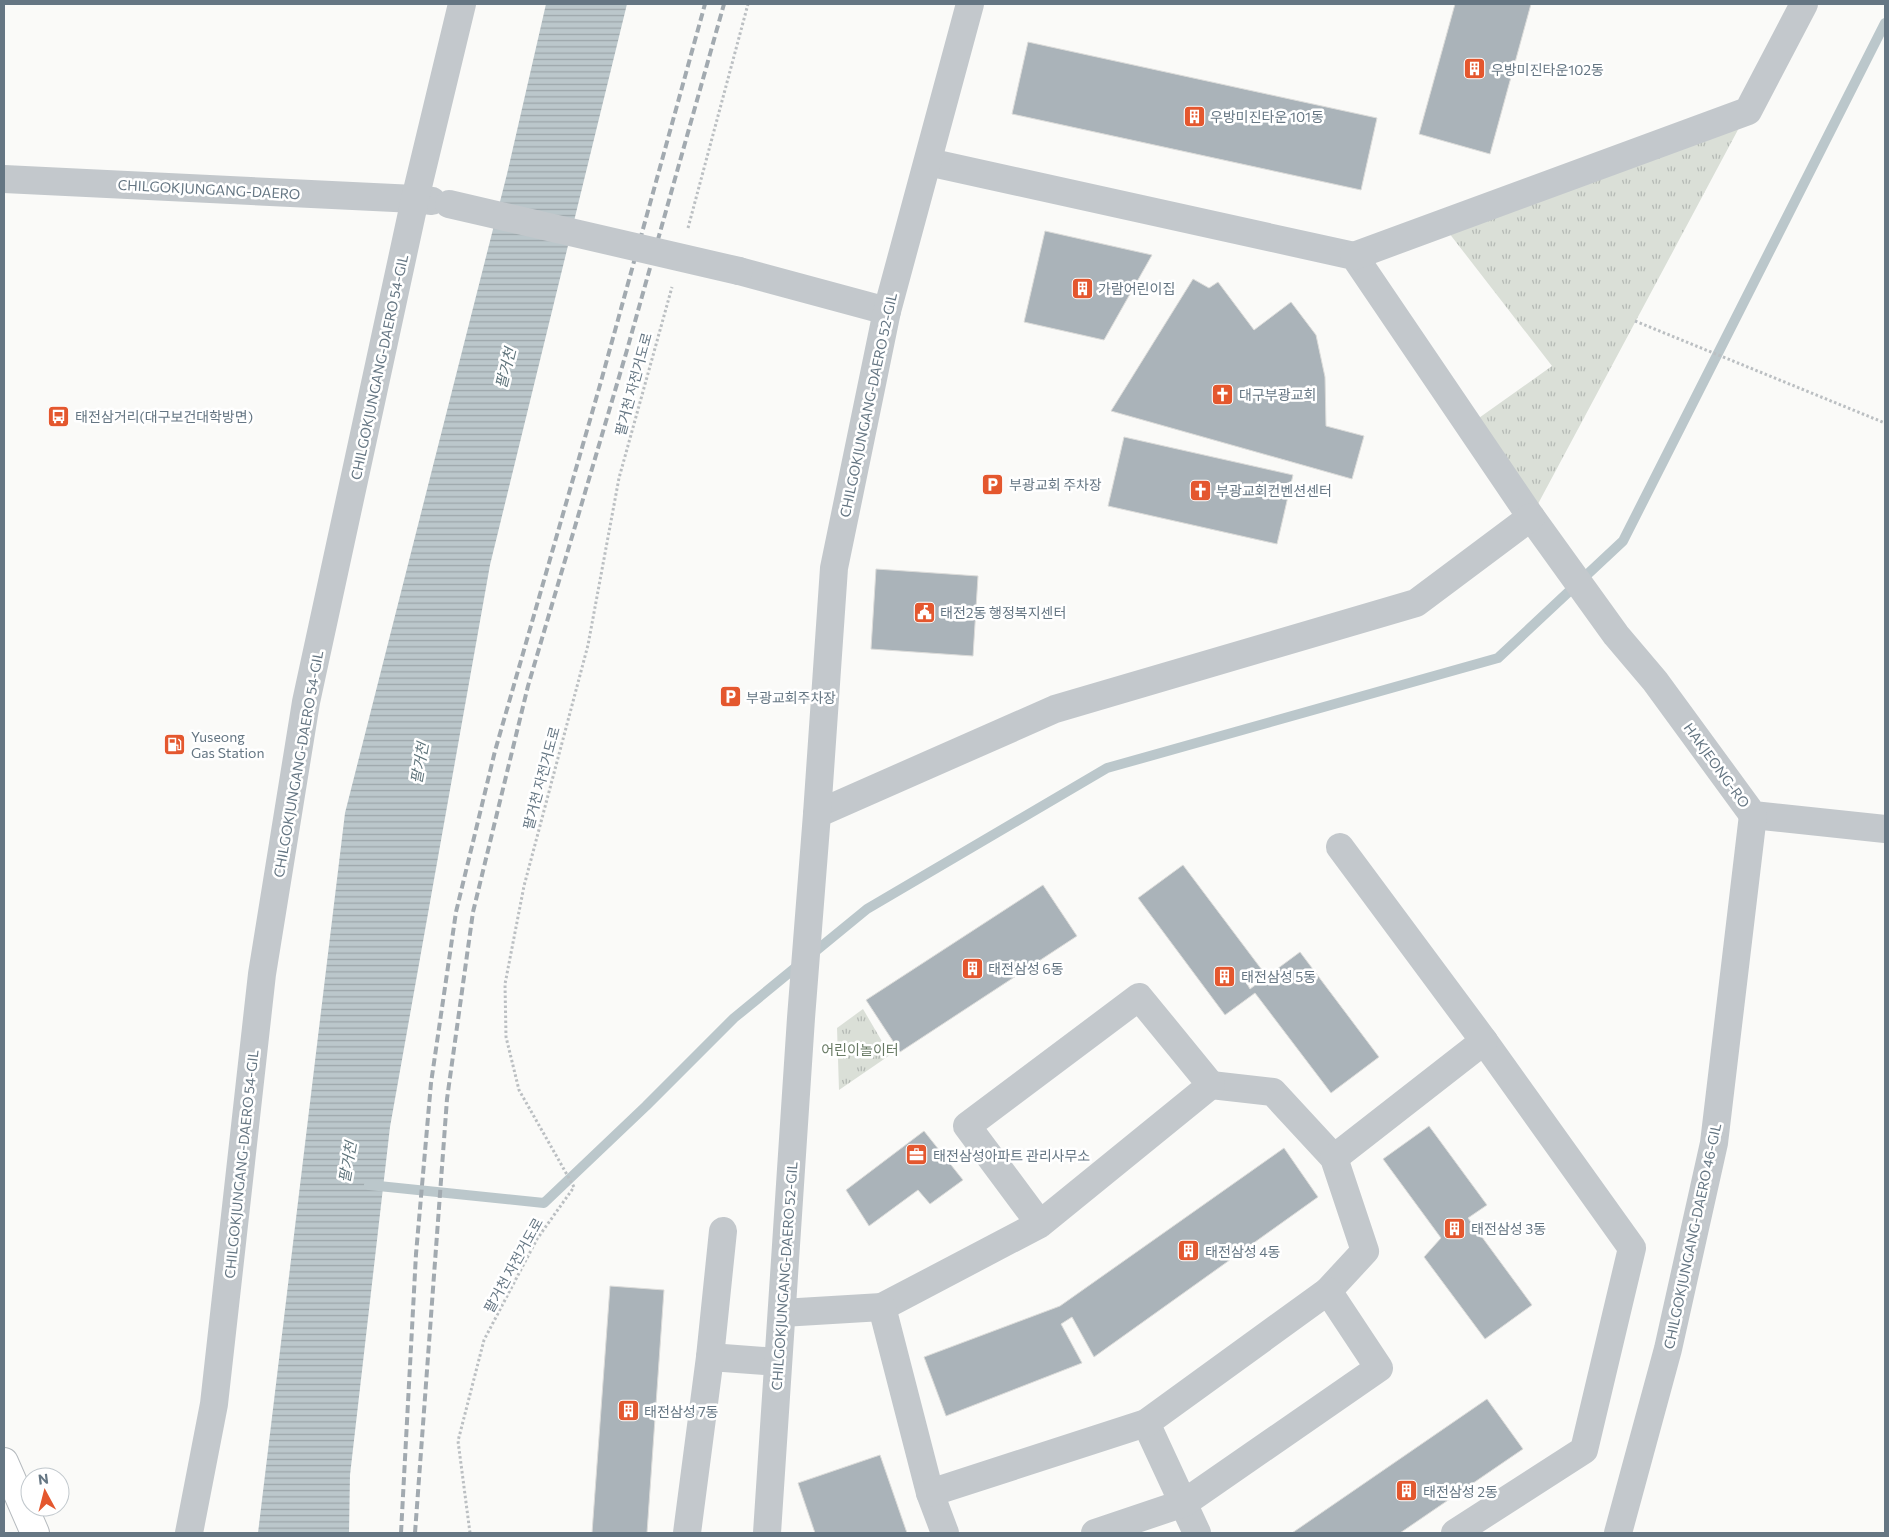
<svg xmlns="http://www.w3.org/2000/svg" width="1889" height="1537" viewBox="0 0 1889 1537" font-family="Commissioner,'Noto Sans KR',sans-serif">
  <defs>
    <pattern id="park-tufts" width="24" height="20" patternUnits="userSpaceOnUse" patternTransform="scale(1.25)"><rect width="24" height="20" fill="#dadfd7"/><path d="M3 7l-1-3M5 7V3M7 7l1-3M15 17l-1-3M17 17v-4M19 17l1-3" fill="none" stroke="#b4b9b4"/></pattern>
    <pattern id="water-rules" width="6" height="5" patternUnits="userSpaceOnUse" patternTransform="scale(1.25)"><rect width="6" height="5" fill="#bbc7cb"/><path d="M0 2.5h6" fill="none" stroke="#9ca6aa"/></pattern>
  </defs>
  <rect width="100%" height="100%" fill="#fafaf8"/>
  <g fill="url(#park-tufts)">
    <path d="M1748 111 1531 517 1469 425 1552 366 1442 224Z"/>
    <path d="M863 1009 890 1055 839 1090 837 1028Z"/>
  </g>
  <path fill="url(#water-rules)" d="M546 4H627L490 565 390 1127 350 1475 349 1533H258L345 813 507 174Z"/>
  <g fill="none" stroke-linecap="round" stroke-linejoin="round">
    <path stroke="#bbc7cb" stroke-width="10" d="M369 1185 544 1203 646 1106 734 1018 867 909 1107 768 1498 658 1623 541 1885 23"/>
  </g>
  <g fill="#aab3b9" stroke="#dcdcda">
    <path d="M1455 4H1531L1490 154 1419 134Z"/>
    <path d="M1028 42 1377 118 1361 190 1012 114Z"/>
    <path d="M1045 231 1152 255 1104 340 1024 322Z"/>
    <path d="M1193 279 1209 288 1218 282 1254 330 1291 302 1316 335 1325 377 1326 426 1364 436 1352 479 1111 411Z"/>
    <path d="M1124 437 1293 475 1277 544 1108 506Z"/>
    <path d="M876 569 978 576 973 656 871 649Z"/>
    <path d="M1183 865 1262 970 1246 982 1250 989 1300 952 1379 1057 1331 1093 1255 993 1225 1015 1138 898Z"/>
    <path d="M1043 885 1077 936 900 1052 866 1000Z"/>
    <path d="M1429 1126 1487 1205 1468 1218 1532 1305 1485 1339 1424 1257 1441 1238 1383 1159Z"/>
    <path d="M924 1131 963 1180 930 1204 918 1190 869 1226 846 1190Z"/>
    <path d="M1284 1148 1318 1197 1094 1357 1072 1317 1061 1324 1082 1363 946 1416 924 1357 1060 1306Z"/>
    <path d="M610 1286 664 1290 647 1533H592Z"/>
    <path d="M1487 1399 1523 1449 1400 1533H1292Z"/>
    <path d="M880 1455 907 1533H815L798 1483Z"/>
  </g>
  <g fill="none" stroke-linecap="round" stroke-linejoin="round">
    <defs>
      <path id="primary" d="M4 1462 35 1533"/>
    </defs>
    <use href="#primary" stroke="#b5babe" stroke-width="30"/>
    <g stroke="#bbbfc2" stroke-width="3" stroke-dasharray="2.5 2.5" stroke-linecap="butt">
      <path d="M688 228 748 4"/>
      <path d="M1635 321 1885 423"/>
      <path d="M470 1533 458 1441 484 1340 537 1239 574 1187 519 1090 506 1037 505 984 524 886 588 645 619 478 672 287"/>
    </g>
    <g stroke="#c3c8cc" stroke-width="28">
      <path d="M928 162 1354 256 1531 517 1616 635 1655 681 1753 815 1885 829"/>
      <path d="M4 179 415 199 432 201"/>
      <path d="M1354 256 1748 111 1804 4"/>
      <path d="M739 271 887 311"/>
      <path d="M817 814 1055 709 1416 603 1531 517"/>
      <path d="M1340 847 1484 1041 1632 1248 1584 1450 1455 1533"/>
      <path d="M1211 1085 1273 1092 1334 1158 1365 1251 1328 1291"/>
      <path d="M1334 1158 1484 1041"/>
      <path d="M882 1307 1040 1224 1211 1085 1139 997 967 1126 1040 1224"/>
      <path d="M782 1313 882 1307 930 1493 945 1533"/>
      <path d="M710 1357 778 1362"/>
      <path d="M1146 1423 1197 1533"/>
      <path d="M930 1493 1146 1423 1328 1291 1379 1368 1184 1503 1095 1533"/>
      <path d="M189 1533 214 1404 262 974 306 702 415 199 462 4"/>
      <path d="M687 1533 710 1357 723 1231"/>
      <path d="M767 1533 801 1018 817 814 834 568 887 311 970 4"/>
      <path d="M1618 1533 1668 1349 1714 1143 1753 815"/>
    </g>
    <use href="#primary" stroke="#fff" stroke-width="28"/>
    <g stroke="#a2aab0" stroke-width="4" stroke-dasharray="8 4" stroke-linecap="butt">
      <path d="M401 1533 416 1254 431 1083 456 912 495 751 600 385 705 4"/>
      <path d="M415 1533 447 1099 473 912 528 686 627 350 724 4"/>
    </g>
    <path stroke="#c3c8cc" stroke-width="28" d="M449 204 739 271"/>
  </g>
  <defs>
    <symbol id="building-square" viewBox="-11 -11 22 22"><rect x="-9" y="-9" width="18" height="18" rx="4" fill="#e4572e" stroke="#fff"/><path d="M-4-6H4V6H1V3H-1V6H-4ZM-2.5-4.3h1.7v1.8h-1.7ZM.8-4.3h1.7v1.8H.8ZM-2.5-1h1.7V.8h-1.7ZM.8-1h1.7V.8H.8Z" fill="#fff"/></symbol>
    <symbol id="church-square" viewBox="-11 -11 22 22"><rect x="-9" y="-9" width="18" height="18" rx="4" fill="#e4572e" stroke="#fff"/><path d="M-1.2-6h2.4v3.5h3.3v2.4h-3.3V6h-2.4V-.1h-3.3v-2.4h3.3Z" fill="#fff"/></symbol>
    <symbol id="bus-square" viewBox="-11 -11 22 22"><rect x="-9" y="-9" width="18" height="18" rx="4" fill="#e4572e" stroke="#fff"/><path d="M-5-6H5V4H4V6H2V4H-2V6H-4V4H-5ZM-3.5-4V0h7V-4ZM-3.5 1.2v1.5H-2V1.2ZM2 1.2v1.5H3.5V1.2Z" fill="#fff"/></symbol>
    <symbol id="parking-square" viewBox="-11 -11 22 22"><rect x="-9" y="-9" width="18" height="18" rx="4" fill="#e4572e" stroke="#fff"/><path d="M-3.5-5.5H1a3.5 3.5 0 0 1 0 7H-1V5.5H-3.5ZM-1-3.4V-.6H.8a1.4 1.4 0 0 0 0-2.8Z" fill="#fff"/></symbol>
    <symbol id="civic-square" viewBox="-11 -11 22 22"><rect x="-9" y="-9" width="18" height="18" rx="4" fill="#e4572e" stroke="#fff"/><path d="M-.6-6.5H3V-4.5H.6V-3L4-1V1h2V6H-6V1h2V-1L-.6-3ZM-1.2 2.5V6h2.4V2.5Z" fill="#fff"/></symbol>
    <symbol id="fuel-square" viewBox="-11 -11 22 22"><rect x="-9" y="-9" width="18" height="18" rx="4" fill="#e4572e" stroke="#fff"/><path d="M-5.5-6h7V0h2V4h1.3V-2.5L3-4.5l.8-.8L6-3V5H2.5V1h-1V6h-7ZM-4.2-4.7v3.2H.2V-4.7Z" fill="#fff"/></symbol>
    <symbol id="office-square" viewBox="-11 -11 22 22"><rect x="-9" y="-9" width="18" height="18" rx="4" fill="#e4572e" stroke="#fff"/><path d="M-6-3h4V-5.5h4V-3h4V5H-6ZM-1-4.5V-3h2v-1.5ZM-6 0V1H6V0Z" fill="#fff"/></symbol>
  </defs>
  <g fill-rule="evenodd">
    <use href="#building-square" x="1462" y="56" width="25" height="25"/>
    <use href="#building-square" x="1182" y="104" width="25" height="25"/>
    <use href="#building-square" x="1070" y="276" width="25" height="25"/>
    <use href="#church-square" x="1210" y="382" width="25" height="25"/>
    <use href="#bus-square" x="46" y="404" width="25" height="25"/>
    <use href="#parking-square" x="980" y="472" width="25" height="25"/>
    <use href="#church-square" x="1188" y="478" width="25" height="25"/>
    <use href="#civic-square" x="912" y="600" width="25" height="25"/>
    <use href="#parking-square" x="718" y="684" width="25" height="25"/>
    <use href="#fuel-square" x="162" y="732" width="25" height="25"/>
    <use href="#building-square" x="960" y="956" width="25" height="25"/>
    <use href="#building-square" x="1212" y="964" width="25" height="25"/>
    <use href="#office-square" x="904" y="1142" width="25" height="25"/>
    <use href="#building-square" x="1442" y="1216" width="25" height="25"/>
    <use href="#building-square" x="1176" y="1238" width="25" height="25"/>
    <use href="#building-square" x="616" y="1398" width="25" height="25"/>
    <use href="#building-square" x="1394" y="1478" width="25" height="25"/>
  </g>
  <g text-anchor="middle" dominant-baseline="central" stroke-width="5" stroke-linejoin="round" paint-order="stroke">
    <g font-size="14" fill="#657683" stroke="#fff" text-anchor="start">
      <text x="1491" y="69">우방미진타운102동</text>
      <text x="1210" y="116">우방미진타운 101동</text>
      <text x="1098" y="288">가람어린이집</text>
      <text x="1239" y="394">대구부광교회</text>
      <text x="75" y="416">태전삼거리(대구보건대학방면)</text>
      <text x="1009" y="484">부광교회 주차장</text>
      <text x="1216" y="490">부광교회컨벤션센터</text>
      <text x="940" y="612">태전2동 행정복지센터</text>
      <text x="746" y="697">부광교회주차장</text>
      <text x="191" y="736">Yuseong<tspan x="191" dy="16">Gas Station</tspan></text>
      <text x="988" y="968">태전삼성 6동</text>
      <text x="1241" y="976">태전삼성 5동</text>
      <text x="933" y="1155">태전삼성아파트 관리사무소</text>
      <text x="1471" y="1228">태전삼성 3동</text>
      <text x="1205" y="1251">태전삼성 4동</text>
      <text x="644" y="1411">태전삼성 7동</text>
      <text x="1423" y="1491">태전삼성 2동</text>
    </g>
    <g font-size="14" fill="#657683" stroke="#fff">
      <text transform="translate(209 189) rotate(3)">CHILGOKJUNGANG-DAERO</text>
      <text transform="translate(379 367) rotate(-78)">CHILGOKJUNGANG-DAERO 54-GIL</text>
      <text transform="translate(633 384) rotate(-75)">팔거천 자전거도로</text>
      <text transform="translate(868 405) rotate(-78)">CHILGOKJUNGANG-DAERO 52-GIL</text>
      <text transform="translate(298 764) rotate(-80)">CHILGOKJUNGANG-DAERO 54-GIL</text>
      <text transform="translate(1717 765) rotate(54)">HAKJEONG-RO</text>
      <text transform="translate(541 778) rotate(-75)">팔거천 자전거도로</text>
      <text transform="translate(241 1164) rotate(-84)">CHILGOKJUNGANG-DAERO 54-GIL</text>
      <text transform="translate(1692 1236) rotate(-78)">CHILGOKJUNGANG-DAERO 46-GIL</text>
      <text transform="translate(513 1265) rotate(-61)">팔거천 자전거도로</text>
      <text transform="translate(784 1276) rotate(-86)">CHILGOKJUNGANG-DAERO 52-GIL</text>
    </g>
    <g font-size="14" fill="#687a64" stroke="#fff">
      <text x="860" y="1049">어린이놀이터</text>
    </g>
    <g font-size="15" font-style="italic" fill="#60757c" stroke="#fff">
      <text transform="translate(505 368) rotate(-76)">팔거천</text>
      <text transform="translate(419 763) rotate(-80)">팔거천</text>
      <text transform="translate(347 1162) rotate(-80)">팔거천</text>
    </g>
  </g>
  <rect width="1889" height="1537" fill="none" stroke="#657683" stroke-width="10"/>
  <g transform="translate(45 1492) rotate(353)"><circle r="24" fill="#ffffff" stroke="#c1c8cd"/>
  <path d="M0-4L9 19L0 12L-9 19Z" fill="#e4572e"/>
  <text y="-8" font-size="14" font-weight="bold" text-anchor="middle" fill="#657683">N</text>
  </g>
</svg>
